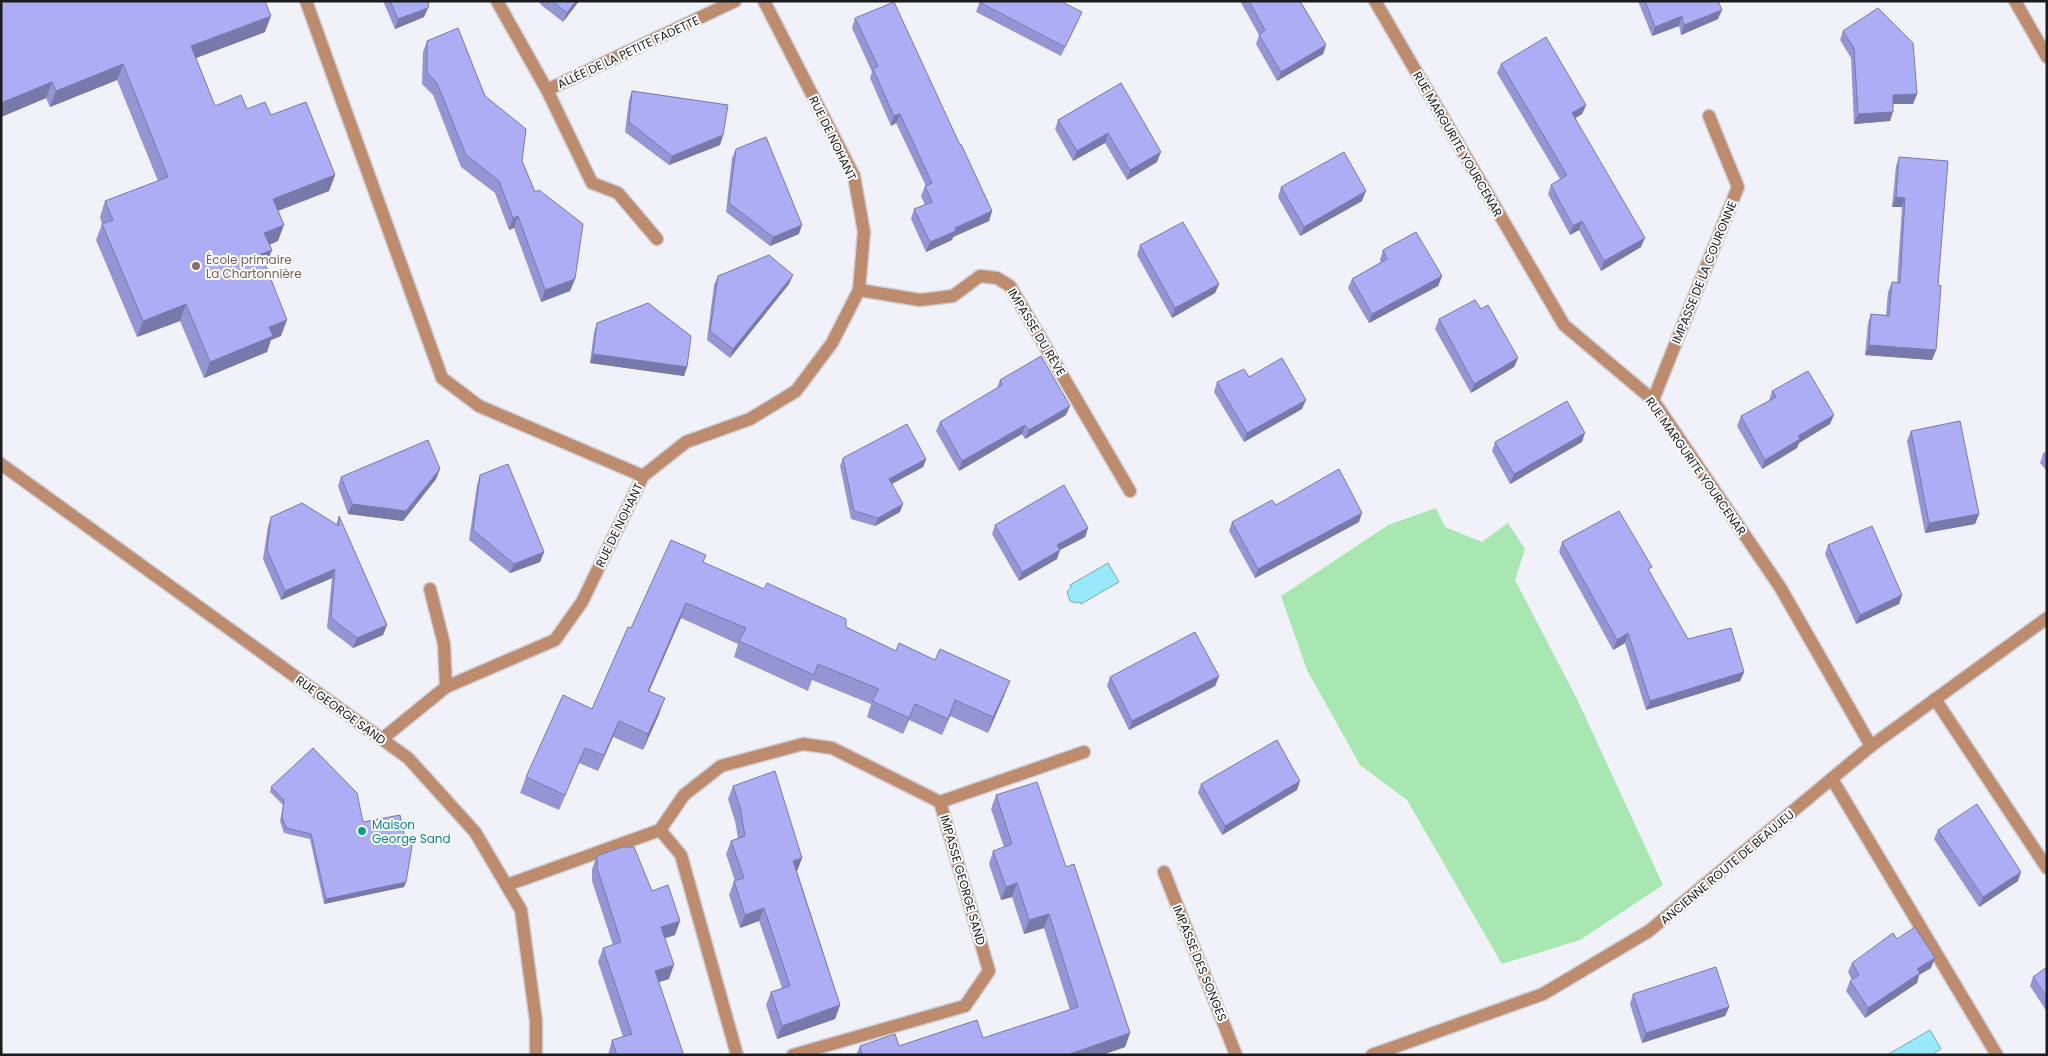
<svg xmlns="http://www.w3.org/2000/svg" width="2048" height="1056" viewBox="0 0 2048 1056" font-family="Poppins,sans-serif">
  <rect width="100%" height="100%" fill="#f1f1f9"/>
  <path fill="#a8e7b1" d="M1436 508 1445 527 1482 542 1508 523 1525 549 1515 580 1577 699 1663 885 1580 940 1502 964 1407 800 1360 765 1307 670 1281 596 1388 525Z"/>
  <g fill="#9ae9fa" stroke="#74abb8">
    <path d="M1108 563 1119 582 1081 604 1080 602 1077 603 1070 601 1067 592 1071 587 1070 585Z"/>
    <path d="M1930 1030 1941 1049 1931 1055H1887Z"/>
  </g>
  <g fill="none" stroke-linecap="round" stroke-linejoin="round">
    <defs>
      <g id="minor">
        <path d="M306 1 442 378 479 406 643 476"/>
        <path d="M497 1 547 90 592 183 618 193 657 239"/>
        <path d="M1375 1 1564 325 1653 400 1780 587 1871 746"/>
        <path d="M2015 1 2047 57"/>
        <path d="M547 90 735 1"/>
        <path d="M859 290 920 300 953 296 980 276 997 278 1010 286 1130 491"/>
        <path d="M1653 400 1738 187 1709 116"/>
        <path d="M1 464 408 758 475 832 521 910 536 1021V1055"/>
        <path d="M430 589 444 644 446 687"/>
        <path d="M1935 699 2047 868"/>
        <path d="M382 739 446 687 555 640 582 602 643 476 686 442 750 419 796 391 832 343 859 290 864 232 854 176 764 1"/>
        <path d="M1832 779 1997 1055"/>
        <path d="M940 802 1084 752"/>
        <path d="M660 830 681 855 737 1055"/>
        <path d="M1164 872 1236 1055"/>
        <path d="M507 885 660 830 684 795 721 766 803 744 832 748 940 802 989 971 965 1006 793 1055"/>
        <path d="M1372 1055 1543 994 1649 931 1871 746 2047 618"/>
      </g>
    </defs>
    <use href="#minor" stroke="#cfcfd6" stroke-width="15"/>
    <use href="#minor" stroke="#bd8c6f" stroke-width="12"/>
  </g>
  <g fill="#9495d2">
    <path d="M1 1 265 32 196 58 215 106 247 109 271 115 335 175 329 191 278 211V241L269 245 266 266 281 336 271 340 267 352 204 378 180 321 137 337 96 240 102 224 100 217 105 201 158 181 117 80 50 107 46 98 1 117Z"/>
    <path d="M383 1H429L424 17 395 29Z"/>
    <path d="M540 1H579L563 22 540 4Z"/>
    <path d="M980 1 1064 3 1078 21 1061 56 976 12Z"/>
    <path d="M1240 1H1300L1326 45 1323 54 1277 81 1256 44 1259 35Z"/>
    <path d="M1638 1H1718V19L1681 35 1679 26 1652 36Z"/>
    <path d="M855 18 960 145 992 211 989 221 953 237 952 240 926 252 911 219 914 209 925 205 921 196 925 186H926L896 123 891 126 870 78 872 72 852 28Z"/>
    <path d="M1843 31 1917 94 1913 104H1893L1890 121 1854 124 1851 58 1840 40Z"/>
    <path d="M427 41 485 96 522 161 535 192 575 279 570 291 541 302 514 228 509 230 495 193 461 167 433 95 422 84 423 52Z"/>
    <path d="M1501 64 1586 105 1582 114 1575 118 1641 247 1601 271 1579 230 1570 235 1548 194 1551 185 1560 179 1497 73Z"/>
    <path d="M1121 83 1157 162 1127 180 1105 143 1073 161 1055 129 1058 120Z"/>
    <path d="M632 91 723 135 720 145 669 165 625 132 629 100Z"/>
    <path d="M736 149 799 234 770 246 726 212 732 158Z"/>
    <path d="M1899 157 1938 285 1936 350 1932 360 1865 355 1868 323 1871 314 1886 315 1888 292 1892 282 1897 283 1902 207H1892L1896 166Z"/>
    <path d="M1281 187 1362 201 1300 236 1278 197Z"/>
    <path d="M1140 245 1219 284 1215 293 1172 318 1137 255Z"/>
    <path d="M1383 250 1442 276 1438 286 1369 323 1348 288 1352 279 1381 262 1380 260Z"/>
    <path d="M718 276 789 284 730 358 707 340 714 285Z"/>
    <path d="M1481 309 1518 358 1514 367 1471 393 1435 329 1439 319Z"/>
    <path d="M597 323 687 367 684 376 590 363 594 332Z"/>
    <path d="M1249 377 1302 409 1244 442 1214 392 1217 382Z"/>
    <path d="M1000 380 1066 415 1025 439 1022 434 959 471 936 431 940 422 997 388Z"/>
    <path d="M1772 391 1830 424 1799 443 1797 448 1762 469 1737 426 1741 416 1769 401Z"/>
    <path d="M1911 431 1979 514 1975 524 1925 533 1907 441Z"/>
    <path d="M1495 442H1582L1510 484 1492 451Z"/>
    <path d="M2047 451V471L2040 463 2043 454Z"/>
    <path d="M843 458 926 459 923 467 892 484 900 512 875 526 851 519 840 466Z"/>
    <path d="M480 475 544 552 540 562 510 573 469 540 477 485Z"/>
    <path d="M341 477 436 479 403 521 348 514 338 486Z"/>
    <path d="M1276 505 1359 522 1255 578 1229 531 1232 522Z"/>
    <path d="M339 516 387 625 383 635 353 648 327 628 332 578 281 600 263 559 268 526 271 517 336 525Z"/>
    <path d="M995 525 1088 528 1085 537 1060 550 1057 559 1019 581 992 534Z"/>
    <path d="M1562 542 1649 572 1688 639 1744 672 1740 681 1646 710 1625 643 1613 650 1559 552Z"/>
    <path d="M1828 545 1902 595 1899 604 1856 624 1825 554Z"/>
    <path d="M703 563 846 627 896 651 1004 696 988 733 950 716 942 735 909 720 903 734 867 717 871 704 812 680 808 691 734 657 738 644 681 618 649 692 659 714 643 750 613 737 598 771 579 763 559 810 520 793 526 777 592 709 631 628Z"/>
    <path d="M1219 676 1215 686 1129 730 1107 686 1110 677Z"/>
    <path d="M1201 784 1297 790 1222 835 1198 793Z"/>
    <path d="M733 786 802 858 797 871 840 1005 835 1019 777 1039 766 1005 771 992 782 988 759 921 740 928 729 895 734 881H735L726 854 731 841 738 838 735 821 728 799Z"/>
    <path d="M271 787 363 822 406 882 404 887 324 904 310 839 284 833 280 821 283 805 270 792Z"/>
    <path d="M996 795 1066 867 1130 1033 1125 1047 1102 1055H856L860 1046H899L983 1038 1070 1010 1044 928 1024 934 1012 897 1001 900 989 864 993 851 1004 847 991 809Z"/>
    <path d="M1938 830 2018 881 1979 907 1934 839Z"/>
    <path d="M597 856 652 891 675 935 665 938 669 979 658 982 683 1053 682 1055H608L612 1040 623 1037 598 962 603 948 613 945 592 881V869Z"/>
    <path d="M1897 939 1931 968 1919 975 1917 983 1865 1018 1846 991 1850 981 1852 980 1848 972 1852 963Z"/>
    <path d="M2047 967V1012L2030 986 2033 977Z"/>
    <path d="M1633 994 1729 1007 1725 1016 1642 1043 1630 1004Z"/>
  </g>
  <g fill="#7879ab">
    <path d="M576 1H579L563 22 567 13Z"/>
    <path d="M428 8 424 17 395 29 398 19Z"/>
    <path d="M1722 10 1718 19 1681 35 1684 25Z"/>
    <path d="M271 16 265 32 185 62 191 46Z"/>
    <path d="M1682 16 1679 26 1652 36 1655 27Z"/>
    <path d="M1326 45 1323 54 1277 81 1281 72Z"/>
    <path d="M123 64 117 80 50 107 56 91Z"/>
    <path d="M52 82 46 98 1 117V103Z"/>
    <path d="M1917 94 1913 104H1890L1893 95Z"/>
    <path d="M1586 105 1582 114 1569 122 1572 113Z"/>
    <path d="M1893 112 1890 121 1854 124 1858 114Z"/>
    <path d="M900 114 896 123 891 126 894 116Z"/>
    <path d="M1108 133 1105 143 1073 161 1077 151Z"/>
    <path d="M723 135 720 145 669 165 672 156Z"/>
    <path d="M1161 152 1157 162 1127 180 1130 170Z"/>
    <path d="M335 175 329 191 267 215 273 199Z"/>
    <path d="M1366 191 1362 201 1300 236 1304 227Z"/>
    <path d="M1896 197 1905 198 1902 207H1892Z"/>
    <path d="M992 211 989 221 953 237 952 240 926 252 930 242 955 228Z"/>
    <path d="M518 216 514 228 509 230 513 218Z"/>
    <path d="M1582 221 1579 230 1570 235 1573 226Z"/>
    <path d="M284 225 278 241 259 249 264 233Z"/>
    <path d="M802 225 799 234 770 246 773 237Z"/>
    <path d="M1645 238 1641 247 1601 271 1604 261Z"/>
    <path d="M272 250 266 266 261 254Z"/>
    <path d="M793 275 789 284 730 358 733 349Z"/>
    <path d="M1442 276 1438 286 1369 323 1372 314Z"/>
    <path d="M575 279 570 291 541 302 545 290Z"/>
    <path d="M1219 284 1215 293 1172 318 1175 308Z"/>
    <path d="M186 304 180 321 137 337 143 321Z"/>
    <path d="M287 320 281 336 271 340 267 352 204 378 210 362 269 327Z"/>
    <path d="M1869 345 1936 350 1932 360 1865 355Z"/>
    <path d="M593 354 687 367 684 376 590 363Z"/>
    <path d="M1518 358 1514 367 1471 393 1474 384Z"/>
    <path d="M1306 400 1302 409 1244 442 1247 433Z"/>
    <path d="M1070 406 1066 415 1025 439 1029 430Z"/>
    <path d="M1834 415 1830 424 1799 443 1797 448 1762 469 1765 460 1798 436Z"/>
    <path d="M1025 425 1022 434 959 471 962 461Z"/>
    <path d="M1585 433 1582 442 1510 484 1514 474Z"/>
    <path d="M926 459 923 467 886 487 889 479Z"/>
    <path d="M440 469 436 479 403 521 348 514 352 504Z"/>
    <path d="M903 504 900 512 875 526 878 518Z"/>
    <path d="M1362 513 1359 522 1255 578 1258 569Z"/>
    <path d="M1979 514 1975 524 1925 533 1929 523Z"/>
    <path d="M1088 528 1085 537 1060 550 1057 559 1019 581 1022 572 1057 545Z"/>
    <path d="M544 552 540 562 510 573 514 564Z"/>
    <path d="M335 569 332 578 281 600 285 591Z"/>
    <path d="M1902 595 1899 604 1856 624 1860 615Z"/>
    <path d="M686 603 681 618 642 707 648 691Z"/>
    <path d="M387 625 383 635 353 648 357 638Z"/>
    <path d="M1628 633 1625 643 1613 650 1617 640Z"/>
    <path d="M1744 672 1740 681 1646 710 1650 701Z"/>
    <path d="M1219 676 1215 686 1129 730 1132 721Z"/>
    <path d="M1010 681 1004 696 988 733 993 717Z"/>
    <path d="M665 698 659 714 643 750 648 734Z"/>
    <path d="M955 700 950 716 942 735 948 719Z"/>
    <path d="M915 704 909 720 903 734 909 718Z"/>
    <path d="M619 721 613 737 598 771 604 755Z"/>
    <path d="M585 748 579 763 559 810 565 795Z"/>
    <path d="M1300 781 1297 790 1222 835 1225 826Z"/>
    <path d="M802 858 797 871 788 874 793 861Z"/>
    <path d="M2021 872 2018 881 1979 907 1983 897Z"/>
    <path d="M406 882 404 887 324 904 326 899Z"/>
    <path d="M1017 883 1012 897 1001 900 1006 887Z"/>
    <path d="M764 908 759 921 740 928 745 915Z"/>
    <path d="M1049 914 1044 928 1024 934 1029 920Z"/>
    <path d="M680 921 675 935 656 941 661 927Z"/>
    <path d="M1935 958 1931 968 1919 975 1917 983 1865 1018 1868 1008 1917 969Z"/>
    <path d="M674 965 669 979 650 985 655 971Z"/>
    <path d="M840 1005 835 1019 777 1039 782 1026Z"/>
    <path d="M1729 1007 1725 1016 1642 1043 1646 1033Z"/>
    <path d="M1130 1033 1125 1047 1102 1055H1067Z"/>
  </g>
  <g fill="#acadf4" stroke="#7879ab">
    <path d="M1 1H265L271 16 191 46 215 106 241 95 247 109 265 102 271 115 306 102 335 175 273 199 284 225 264 233 272 250 261 254 287 320 269 327 273 336 210 362 186 304 143 321 102 224 113 220 105 201 168 177 123 64 56 91 52 82 1 103Z"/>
    <path d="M390 1H429L428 8 398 19Z"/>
    <path d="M552 1H576L567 13Z"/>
    <path d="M980 1H1064V3L1082 12 1065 47 979 2Z"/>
    <path d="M1249 1H1300L1326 45 1281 72 1259 35 1265 30Z"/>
    <path d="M1645 1H1718L1722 10 1684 25 1682 16 1655 27Z"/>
    <path d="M894 2 960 145 961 144 992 211 955 228 956 231 930 242 914 209 932 202 925 186 932 183 900 114 894 116 873 69 878 66 855 18Z"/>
    <path d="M1878 8 1913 43 1917 94 1893 95V112L1858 114 1854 48 1843 31Z"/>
    <path d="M458 28 485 96 526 129 522 161 535 192 539 190 583 224 575 279 545 290 518 216 513 218 499 181 466 155 437 83 427 73V41Z"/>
    <path d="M1546 37 1586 105 1572 113 1645 238 1604 261 1582 221 1573 226 1551 185 1567 175 1501 64Z"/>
    <path d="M1121 83 1161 152 1130 170 1108 133 1077 151 1058 120Z"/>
    <path d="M632 91 728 105 723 135 672 156 629 122Z"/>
    <path d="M766 137 802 225 773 237 729 203 736 149Z"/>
    <path d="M1344 152 1366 191 1304 227 1281 187Z"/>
    <path d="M1899 157 1948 161 1938 285 1941 286 1936 350 1869 345 1871 314 1889 316 1892 282 1900 283 1905 198 1896 197Z"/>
    <path d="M1183 222 1219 284 1175 308 1140 245Z"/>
    <path d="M1416 232 1442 276 1372 314 1352 279 1387 259 1383 250Z"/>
    <path d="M769 255 793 275 733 349 710 331 718 276Z"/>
    <path d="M1475 300 1481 309 1488 305 1518 358 1474 384 1439 319Z"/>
    <path d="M648 303 691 336 687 367 593 354 597 323Z"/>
    <path d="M1041 356 1070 406 1029 430 1025 425 962 461 940 422 1002 385 1000 380Z"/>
    <path d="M1282 358 1306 400 1247 433 1217 382 1244 369 1249 377Z"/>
    <path d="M1808 371 1834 415 1798 436 1800 439 1765 460 1741 416 1776 397 1772 391Z"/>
    <path d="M1567 401 1585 433 1514 474 1495 442Z"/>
    <path d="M1960 421 1979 514 1929 523 1911 431Z"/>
    <path d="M907 424 926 459 889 479 903 504 878 518 854 511 843 458Z"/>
    <path d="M428 440 440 469 406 511 352 504 341 477Z"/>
    <path d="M2047 451V458L2043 454Z"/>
    <path d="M508 464 544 552 514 564 473 530 480 475Z"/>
    <path d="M1339 469 1362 513 1258 569 1232 522 1272 500 1276 505Z"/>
    <path d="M1064 485 1088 528 1057 545 1060 550 1022 572 995 525Z"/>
    <path d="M302 503 339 526V516L387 625 357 638 331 618 335 569 285 591 267 550 271 517Z"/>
    <path d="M1619 511 1652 567 1648 569 1688 639 1731 628 1744 672 1650 701 1628 633 1617 640 1562 542Z"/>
    <path d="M1872 526 1902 595 1860 615 1828 545Z"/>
    <path d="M671 540 706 555 703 562 764 589 767 583 846 619V627L896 651 899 643 935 660 940 649 1010 681 993 717 955 700 948 719 915 704 909 718 872 701 879 689 818 664 814 675 739 641 746 628 686 603 648 691 665 698 648 734 619 721 604 755 585 748 565 795 526 777 563 695 592 709 628 627 631 628Z"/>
    <path d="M1195 632 1219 676 1132 721 1110 677Z"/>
    <path d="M1277 740 1300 781 1225 826 1201 784Z"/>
    <path d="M313 748 357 793 363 822 400 815 405 838 412 846 406 882 326 899 311 834 286 828 282 817 284 800 271 787Z"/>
    <path d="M775 771 802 858 793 861 840 1005 782 1026 771 992 790 986 764 908 745 915 734 881 744 878 731 841 745 836 740 807 733 786Z"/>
    <path d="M1037 782 1066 867 1074 864 1130 1033 1067 1055H862L860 1046 895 1034 899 1046 977 1020 983 1038 1078 1007 1049 914 1029 920 1017 883 1006 887 993 851 1012 844 996 795Z"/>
    <path d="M1977 804 2021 872 1983 897 1938 830Z"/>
    <path d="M622 847H634L652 891 668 885 680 921 661 927 674 965 655 971 683 1053 679 1055H617L612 1040 632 1034 603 948 621 942 597 868V856Z"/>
    <path d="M1915 927 1935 958 1917 969 1920 973 1868 1008 1850 981 1859 975 1852 963 1893 933 1897 939Z"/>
    <path d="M1716 967 1729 1007 1646 1033 1633 994Z"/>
    <path d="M2047 967V997L2033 977Z"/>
  </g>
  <circle fill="#8d6e63" stroke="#fff" stroke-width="2" cx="196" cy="266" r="5"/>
  <circle fill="#0f9aa8" stroke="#fff" stroke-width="2" cx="362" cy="831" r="5"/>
  <g text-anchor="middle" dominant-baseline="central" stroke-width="4" stroke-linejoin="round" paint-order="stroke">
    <g font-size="12" fill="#1a1b1d" stroke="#fff">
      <text transform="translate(628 52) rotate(-25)">ALLÉE DE LA PETITE FADETTE</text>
      <text transform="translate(833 138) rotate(64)">RUE DE NOHANT</text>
      <text transform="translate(1458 144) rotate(60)">RUE MARGURITE YOURCENAR</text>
      <text transform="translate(1704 272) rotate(-68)">IMPASSE DE LA COURONNE</text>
      <text transform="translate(1037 332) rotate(59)">IMPASSE DU RÊVE</text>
      <text transform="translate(1696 466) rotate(55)">RUE MARGURITE YOURCENAR</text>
      <text transform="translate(619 525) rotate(-64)">RUE DE NOHANT</text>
      <text transform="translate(341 710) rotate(36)">RUE GEORGE SAND</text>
      <text transform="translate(1727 867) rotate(-40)">ANCIENNE ROUTE DE BEAUJEU</text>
      <text transform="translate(963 880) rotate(74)">IMPASSE GEORGE SAND</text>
      <text transform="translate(1200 963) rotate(68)">IMPASSE DES SONGES</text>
    </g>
    <g font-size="12" fill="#785e54" stroke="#fff" text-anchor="start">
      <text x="206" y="259">École primaire<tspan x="206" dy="14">La Chartonnière</tspan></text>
    </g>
    <g font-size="12" fill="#0d838f" stroke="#fff" text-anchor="start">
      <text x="372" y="824">Maison<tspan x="372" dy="14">George Sand</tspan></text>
    </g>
  </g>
  <rect width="2048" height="1056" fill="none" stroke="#1a1b1d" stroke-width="5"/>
</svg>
